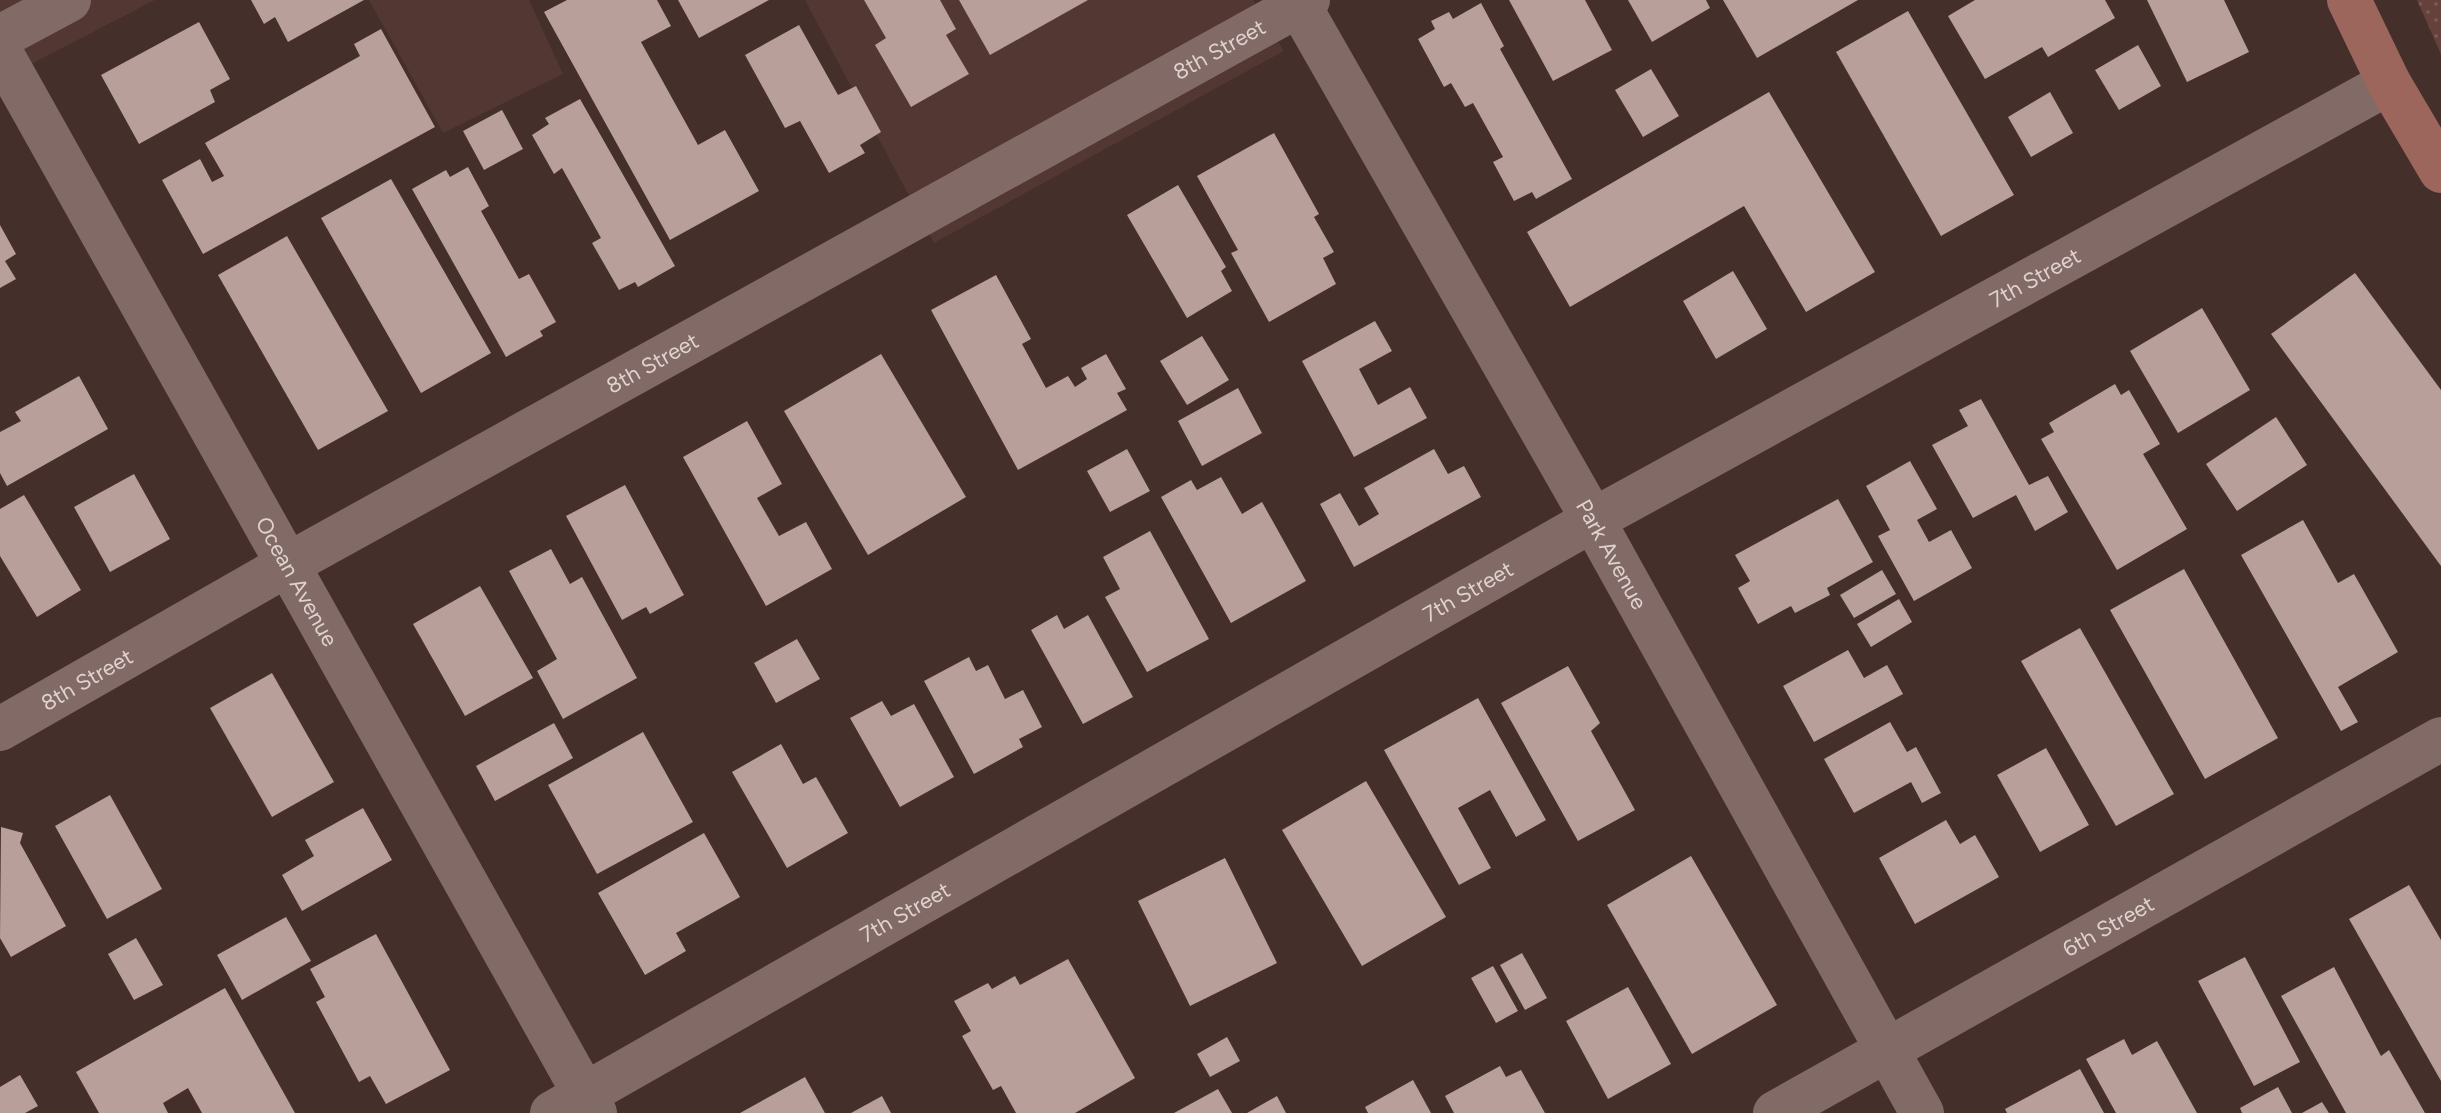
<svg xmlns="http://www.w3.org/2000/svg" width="2441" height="1113" viewBox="0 0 2441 1113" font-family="Figtree,sans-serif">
  <defs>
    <pattern id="park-dots" width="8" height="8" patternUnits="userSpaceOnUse" patternTransform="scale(2)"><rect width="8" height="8" fill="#64413a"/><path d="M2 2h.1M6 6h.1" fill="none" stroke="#7a5c55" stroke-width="1.8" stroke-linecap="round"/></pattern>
  </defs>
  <rect width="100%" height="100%" fill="#442f2b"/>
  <g fill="#523732">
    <path d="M0 0H155L0 80Z"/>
    <path d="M369 0H529L563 74 443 133Z"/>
    <path d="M805 0H1253L1284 51 934 243Z"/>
  </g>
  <path fill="url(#park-dots)" d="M2417 0H2441V56L2440 52Z"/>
  <g fill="#b89f9a">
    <path d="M251 0H364L288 42 275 17 264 24Z"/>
    <path d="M567 0H657L671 26 641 42 698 145 725 130 759 191 670 240 544 12Z"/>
    <path d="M678 0H769L699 38Z"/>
    <path d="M864 0H940L956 29 946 35 969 74 911 107 875 45 886 38Z"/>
    <path d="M959 0H1088L990 55Z"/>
    <path d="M1509 0H1585L1612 50 1553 81Z"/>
    <path d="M1628 0H1706L1710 8 1652 42Z"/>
    <path d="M1723 0H1858L1757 58Z"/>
    <path d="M1975 0H2105L2115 18 2048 57 2042 47 1985 79 1948 16Z"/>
    <path d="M2147 0H2224L2249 52 2187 82Z"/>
    <path d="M1481 3 1504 46 1500 49 1572 179 1536 199 1532 192 1514 201 1493 162 1503 157 1473 103 1465 107 1451 83 1444 87 1418 39 1435 29 1431 21 1449 12 1453 19Z"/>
    <path d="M1908 11 2014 195 1941 236 1836 52Z"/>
    <path d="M199 22 230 79 210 90 215 102 139 144 101 75Z"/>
    <path d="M799 25 838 95 856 86 881 132 860 145 865 153 829 173 800 121 785 128 745 55Z"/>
    <path d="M381 29 435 127 203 254 162 180 200 159 212 182 224 176 205 143 360 56 354 44Z"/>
    <path d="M2138 45 2161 86 2119 110 2095 70Z"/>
    <path d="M1651 69 1679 116 1643 137 1615 90Z"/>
    <path d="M1769 92 1875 272 1806 312 1744 206 1570 307 1527 232Z"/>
    <path d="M2050 92 2073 133 2031 157 2008 117Z"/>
    <path d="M580 99 675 266 638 287 635 282 619 290 592 243 601 238 562 168 554 174 532 135 549 124 545 118Z"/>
    <path d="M502 110 523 149 484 170 463 131Z"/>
    <path d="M1274 133 1319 214 1314 217 1334 252 1323 258 1336 284 1269 322 1231 253 1238 250 1197 176Z"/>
    <path d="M468 167 489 206 481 211 519 279 529 274 556 322 540 331 543 336 506 357 412 189 446 170 450 177Z"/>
    <path d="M391 179 491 353 421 393 321 218Z"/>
    <path d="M1178 185 1226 267 1221 271 1232 291 1187 318 1127 215Z"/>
    <path d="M0 225 16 254 5 261 16 279 0 288Z"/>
    <path d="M287 236 388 411 318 450 218 275Z"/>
    <path d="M1733 271 1767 329 1716 359 1683 301Z"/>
    <path d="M2355 273 2441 390V566L2271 334Z"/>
    <path d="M996 275 1031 339 1022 344 1046 388 1068 376 1075 387 1087 379 1081 368 1106 354 1126 389 1117 393 1127 410 1018 470 931 310Z"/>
    <path d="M2202 308 2250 390 2178 433 2130 351Z"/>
    <path d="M1375 321 1392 351 1359 369 1378 405 1410 387 1427 418 1354 457 1302 361Z"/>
    <path d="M1202 336 1229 380 1187 405 1160 361Z"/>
    <path d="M881 354 966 497 868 555 784 411Z"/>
    <path d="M79 376 108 429 7 486 0 473V432L21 421 15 412Z"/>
    <path d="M2115 384 2121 395 2129 390 2160 444 2143 454 2187 529 2117 570 2041 439 2054 432 2049 423Z"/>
    <path d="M1238 388 1262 433 1202 466 1178 421Z"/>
    <path d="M1981 399 2029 485 2048 476 2068 512 2035 531 2016 495 1973 518 1932 445 1968 426 1959 410Z"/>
    <path d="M2276 417 2307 465 2237 511 2206 464Z"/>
    <path d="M747 421 782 484 757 498 779 536 806 522 832 569 766 606 683 457Z"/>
    <path d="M1127 449 1150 491 1110 512 1087 471Z"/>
    <path d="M1434 449 1448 474 1464 466 1481 497 1354 567 1320 504 1340 493 1359 526 1379 514 1364 488Z"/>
    <path d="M1910 461 1937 509 1917 520 1929 542 1951 530 1972 568 1914 601 1878 536 1890 530 1866 486Z"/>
    <path d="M134 474 170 539 110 572 74 507Z"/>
    <path d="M1221 477 1242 514 1262 502 1306 581 1231 623 1161 497 1191 480 1197 490Z"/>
    <path d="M625 485 684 595 650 614 646 607 622 620 566 516Z"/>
    <path d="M24 495 81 590 37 617 0 556V509Z"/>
    <path d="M1838 499 1873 562 1827 588 1830 595 1795 613 1791 606 1758 624 1738 588 1750 581 1735 555Z"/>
    <path d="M2303 520 2338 583 2354 574 2398 652 2338 687 2358 722 2341 731 2241 555Z"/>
    <path d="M1150 531 1209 639 1147 672 1105 597 1120 589 1103 557Z"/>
    <path d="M551 549 570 584 582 577 637 678 563 719 537 671 557 659 509 571Z"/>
    <path d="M2184 569 2278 738 2205 779 2110 610Z"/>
    <path d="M1882 570 1896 594 1854 618 1840 595Z"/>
    <path d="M480 586 533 678 465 716 413 624Z"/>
    <path d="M1899 599 1912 622 1871 647 1857 624Z"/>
    <path d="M1057 615 1064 629 1088 615 1133 697 1083 724 1031 630Z"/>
    <path d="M2080 628 2174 794 2116 826 2021 661Z"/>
    <path d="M797 639 820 679 776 703 754 663Z"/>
    <path d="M1848 650 1864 678 1887 665 1903 694 1814 742 1783 686Z"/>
    <path d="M969 657 976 671 988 665 1005 699 1023 690 1042 727 1019 739 1023 747 974 774 924 681Z"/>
    <path d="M1568 666 1600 723 1591 731 1635 810 1578 841 1501 703Z"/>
    <path d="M272 673 334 782 272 817 210 708Z"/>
    <path d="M1478 698 1546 820 1516 837 1490 790 1458 808 1491 868 1459 885 1384 750Z"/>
    <path d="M882 701 891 716 914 704 954 777 900 807 850 718Z"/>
    <path d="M1890 722 1907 752 1916 747 1941 793 1922 803 1911 782 1854 813 1824 759Z"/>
    <path d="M554 723 573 758 495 801 476 766Z"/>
    <path d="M643 732 693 822 597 874 548 785Z"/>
    <path d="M781 744 803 784 816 777 848 833 787 868 732 772Z"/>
    <path d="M2046 748 2089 825 2040 852 1997 775Z"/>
    <path d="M1366 781 1446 917 1362 966 1282 830Z"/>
    <path d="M110 795 162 889 107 919 55 826Z"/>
    <path d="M363 808 392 860 302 911 282 875 314 856 305 840Z"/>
    <path d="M1946 820 1960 844 1975 835 1999 877 1915 924 1879 858Z"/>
    <path d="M1 827 23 833 20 843 66 926 11 957 0 938Z"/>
    <path d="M704 833 740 897 676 933 686 951 645 975 598 893Z"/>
    <path d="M1691 856 1777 1005 1692 1054 1607 905Z"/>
    <path d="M1225 858 1277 963 1190 1006 1138 901Z"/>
    <path d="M2409 885 2441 940V1081L2349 919Z"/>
    <path d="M286 917 311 961 242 1000 217 955Z"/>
    <path d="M376 934 450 1070 386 1104 370 1076 359 1082 316 1002 325 997 310 969Z"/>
    <path d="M136 938 163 985 134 1000 108 954Z"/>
    <path d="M1522 953 1547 998 1525 1010 1500 965Z"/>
    <path d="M2245 957 2300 1062 2254 1086 2198 981Z"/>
    <path d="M1068 959 1135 1078 1075 1113H1016L1001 1086 993 1090 962 1036 971 1031 954 1001 988 983 992 989 1015 976 1020 985Z"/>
    <path d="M1493 966 1518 1011 1496 1023 1471 978Z"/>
    <path d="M2334 967 2381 1056 2389 1050 2425 1113H2346L2281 996Z"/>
    <path d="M1628 987 1671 1064 1608 1099 1566 1021Z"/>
    <path d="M225 988 295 1113H202L188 1088 163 1103 168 1113H99L76 1072Z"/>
    <path d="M1227 1037 1240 1061 1210 1077 1197 1054Z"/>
    <path d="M2124 1039 2132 1055 2157 1041 2197 1113H2116L2086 1059Z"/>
    <path d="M1500 1066 1506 1077 1521 1070 1545 1113H1454L1445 1096Z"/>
    <path d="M2080 1069 2104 1113H2007L2005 1109Z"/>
    <path d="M20 1075 38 1106 25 1113H0V1087Z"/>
    <path d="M805 1077 825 1113H740Z"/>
    <path d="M1413 1080 1431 1113H1368L1365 1107Z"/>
    <path d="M2278 1087 2292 1113H2242L2240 1108Z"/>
    <path d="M1218 1089 1232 1113H1174Z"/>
    <path d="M882 1096 891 1113H851Z"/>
    <path d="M1277 1096 1286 1113H1247Z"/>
    <path d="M2322 1102 2329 1113H2302Z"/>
  </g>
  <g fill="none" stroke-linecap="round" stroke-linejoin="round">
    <g stroke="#826b67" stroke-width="44">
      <path id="s1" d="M1296 0 1593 520 1922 1113"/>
      <path d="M0 37 69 0"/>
      <path id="s2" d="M0 51 595 1113"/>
      <path id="s3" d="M0 729 287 565 1308 0"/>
      <path id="s4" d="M552 1113 1593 520 2389 83"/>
      <path id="s5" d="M1775 1113 2441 739"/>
    </g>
    <path stroke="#9c665d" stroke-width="44" d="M2349 0 2389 83 2441 171"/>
  </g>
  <g text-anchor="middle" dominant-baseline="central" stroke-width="8" stroke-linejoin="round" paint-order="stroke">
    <g font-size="22" fill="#dfd2cf" stroke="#231a18">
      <text stroke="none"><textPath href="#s3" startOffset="1396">8th Street</textPath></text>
      <text stroke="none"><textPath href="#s4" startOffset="1702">7th Street</textPath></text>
      <text stroke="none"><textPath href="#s3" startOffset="748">8th Street</textPath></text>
      <text stroke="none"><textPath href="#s1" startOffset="638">Park Avenue</textPath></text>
      <text stroke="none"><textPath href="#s2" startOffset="608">Ocean Avenue</textPath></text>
      <text stroke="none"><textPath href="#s4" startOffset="1054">7th Street</textPath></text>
      <text stroke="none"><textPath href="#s3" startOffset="100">8th Street</textPath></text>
      <text stroke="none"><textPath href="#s4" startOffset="406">7th Street</textPath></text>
      <text stroke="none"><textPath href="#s5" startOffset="382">6th Street</textPath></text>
    </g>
  </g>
</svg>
